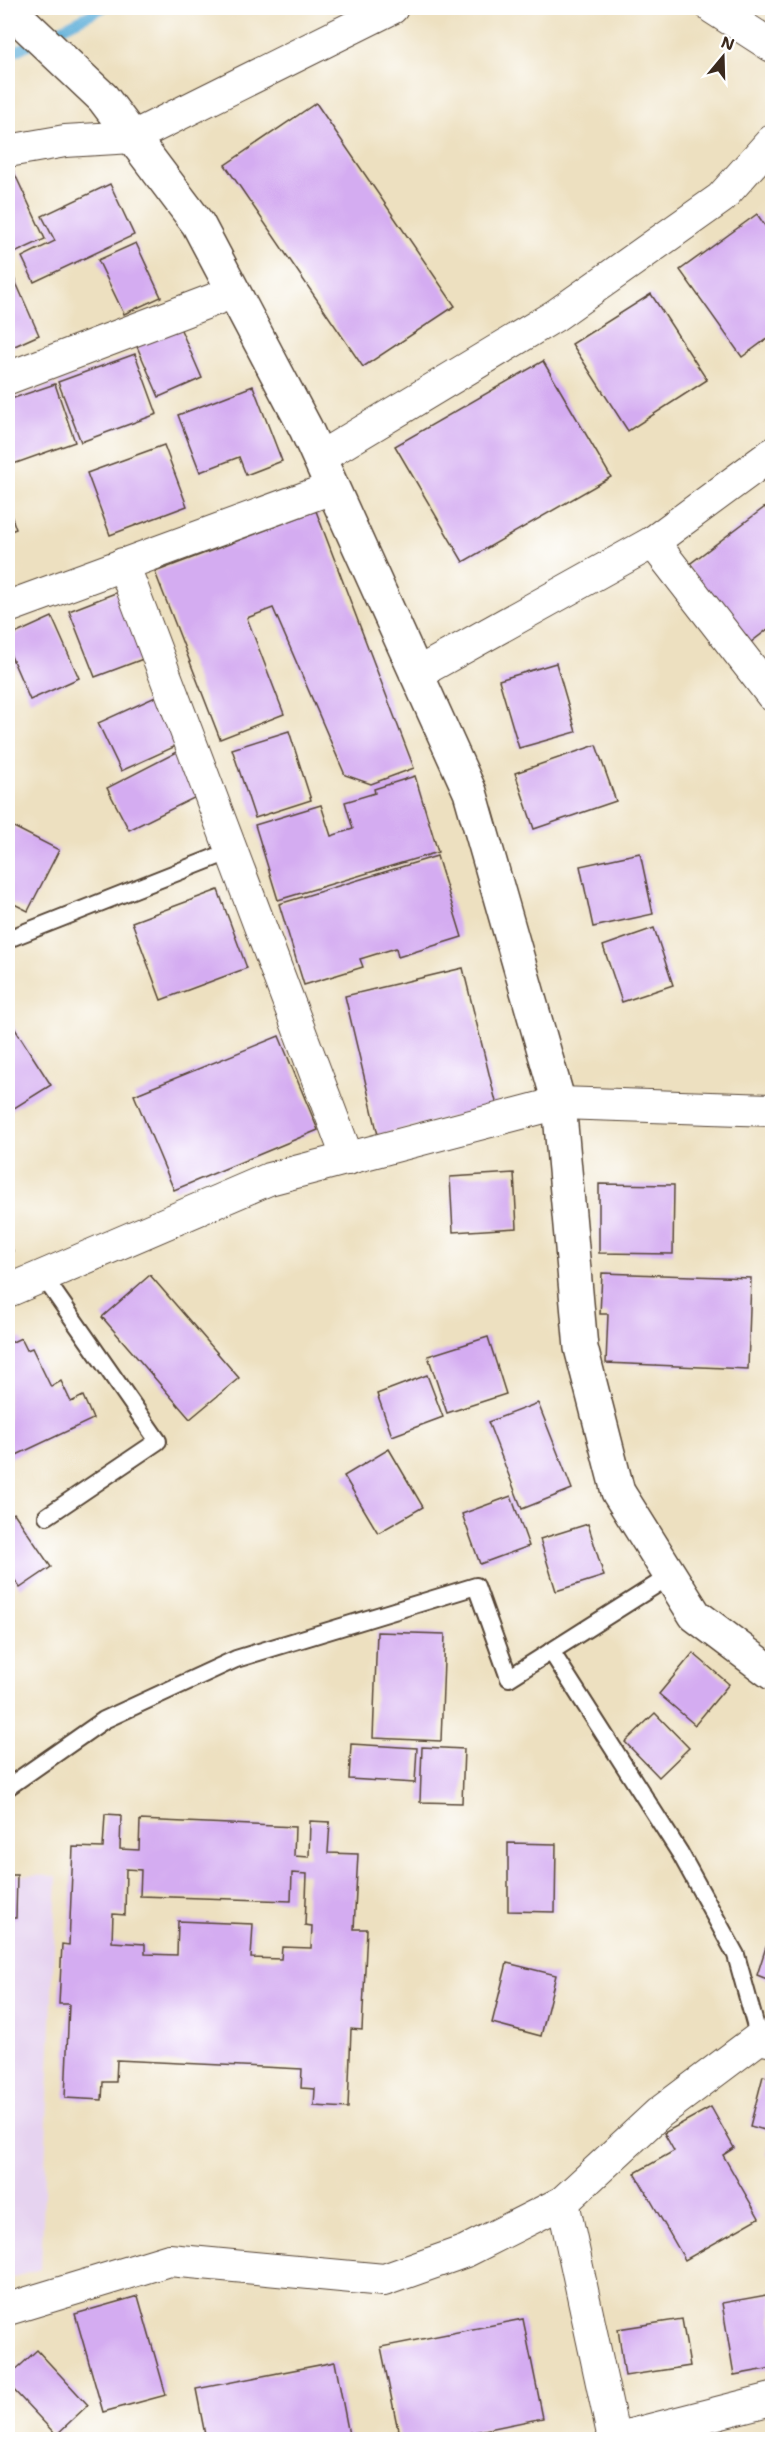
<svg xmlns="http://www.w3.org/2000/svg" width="780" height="2447" viewBox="0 0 780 2447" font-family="'Shantell Sans',sans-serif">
  <rect width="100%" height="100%" fill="#fff"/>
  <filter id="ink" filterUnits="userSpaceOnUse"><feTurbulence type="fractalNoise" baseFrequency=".0167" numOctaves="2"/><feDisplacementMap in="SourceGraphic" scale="12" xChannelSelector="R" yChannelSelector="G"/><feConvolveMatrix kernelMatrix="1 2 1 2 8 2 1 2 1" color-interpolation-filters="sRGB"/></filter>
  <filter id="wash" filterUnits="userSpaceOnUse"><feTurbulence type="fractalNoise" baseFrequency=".008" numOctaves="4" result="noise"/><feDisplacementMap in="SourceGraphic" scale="24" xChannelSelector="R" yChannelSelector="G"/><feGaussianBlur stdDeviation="1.35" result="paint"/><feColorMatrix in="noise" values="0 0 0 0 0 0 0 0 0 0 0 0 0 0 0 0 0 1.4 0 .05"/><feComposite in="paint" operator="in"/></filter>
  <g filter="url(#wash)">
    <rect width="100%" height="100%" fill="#ede0c0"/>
    <path fill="#e6d3f0" d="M8 1875 57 1876 41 2269 8 2279Z"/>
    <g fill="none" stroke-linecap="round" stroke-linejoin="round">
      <path stroke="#5daed8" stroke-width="10" d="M8 55 103 8"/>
    </g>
    <g id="blocks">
      <g fill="#d4acf1" fill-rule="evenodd">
        <path d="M316 103 455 306 363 367 225 165Z"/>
        <path d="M12 168 45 239 8 256V169Z"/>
        <path d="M110 184 134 235 34 282 22 257 55 241 42 216Z"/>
        <path d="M757 214 772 236V335L742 357 680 270Z"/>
        <path d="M136 243 161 297 124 314 98 260Z"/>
        <path d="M14 278 39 335 8 349V281Z"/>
        <path d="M651 294 707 380 628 431 572 344Z"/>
        <path d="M178 323 202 378 159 397 135 342Z"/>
        <path d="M135 354 157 414 81 442 58 382Z"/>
        <path d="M543 361 611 477 463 562 395 446Z"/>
        <path d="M55 384 75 442 8 466V400Z"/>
        <path d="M253 386 282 461 246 475 239 457 200 472 178 415Z"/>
        <path d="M164 445 187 506 110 535 87 473Z"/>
        <path d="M8 507 16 529 8 532Z"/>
        <path d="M765 507 772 517V626L746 646 687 566Z"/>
        <path d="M316 511 414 768 371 784 345 775 273 608 247 618 284 714 220 739 155 572Z"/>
        <path d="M118 592 143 659 95 677 69 611Z"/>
        <path d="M52 617 79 678 30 700 8 649V637Z"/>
        <path d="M556 663 576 732 519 748 499 680Z"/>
        <path d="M162 694 185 742 121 771 98 723Z"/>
        <path d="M289 731 311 800 255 818 232 749Z"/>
        <path d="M596 745 616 801 534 829 515 773Z"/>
        <path d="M181 750 204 793 129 830 107 788Z"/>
        <path d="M415 776 438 852 278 900 255 825 321 805 331 836 353 829 345 802 375 793 374 789Z"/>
        <path d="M8 824 59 850 28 911 8 901Z"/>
        <path d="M640 853 653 914 593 927 580 866Z"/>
        <path d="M437 856 462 937 398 957 396 948 360 959 363 967 304 985 279 904Z"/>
        <path d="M218 890 247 968 161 1000 132 922Z"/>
        <path d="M654 928 673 985 622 1002 603 946Z"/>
        <path d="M463 968 497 1106 378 1135 345 996Z"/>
        <path d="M8 1018 51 1085 8 1112Z"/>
        <path d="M279 1036 318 1130 174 1190 134 1095Z"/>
        <path d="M514 1173 517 1228 453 1232 450 1177Z"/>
        <path d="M599 1184 674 1185 673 1254 599 1253Z"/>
        <path d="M8 1237 13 1251 8 1253Z"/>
        <path d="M602 1273 751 1278 748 1369 606 1363 608 1314H600Z"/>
        <path d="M150 1275 239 1378 190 1419 102 1317Z"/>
        <path d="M488 1337 506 1394 447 1413 428 1356Z"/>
        <path d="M21 1338 27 1350 32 1348 51 1387 61 1381 71 1402 83 1396 93 1419 8 1459V1344Z"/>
        <path d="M427 1375 443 1417 392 1436 377 1394Z"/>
        <path d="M538 1403 572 1489 522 1509 488 1422Z"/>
        <path d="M389 1449 423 1507 378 1533 344 1476Z"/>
        <path d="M511 1496 529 1546 480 1564 462 1514Z"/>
        <path d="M14 1513 51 1567 20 1588 8 1570V1518Z"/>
        <path d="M588 1524 604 1576 556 1591 540 1539Z"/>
        <path d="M377 1632 445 1634 441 1741 373 1738Z"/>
        <path d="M693 1653 729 1684 695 1725 659 1694Z"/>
        <path d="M655 1713 689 1748 659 1777 625 1742Z"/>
        <path d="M351 1744 417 1748 415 1783 349 1779Z"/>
        <path d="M422 1747 464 1749 462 1803 420 1802Z"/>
        <path d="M105 1814 121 1815 120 1849 139 1850 140 1820 295 1827 294 1856 309 1857 310 1821 330 1822 328 1853 358 1854 354 1929H367L362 2030 351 2029 348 2108 314 2106 315 2089 301 2088 302 2069 117 2060 116 2082H103L102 2100 65 2098 69 2004H59L62 1944 69 1945 73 1847 103 1848ZM126 1869 141 1870 140 1896 291 1901 292 1873 307 1874 305 1925 312 1926 311 1948 282 1947 281 1959 251 1958 253 1924 178 1921 177 1955 145 1954V1944L112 1942 113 1914 125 1915Z"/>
        <path d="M508 1843 556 1844 555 1912 508 1911Z"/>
        <path d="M8 1875H17L16 1918H8Z"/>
        <path d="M766 1947 772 1949V1981L757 1975Z"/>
        <path d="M507 1963 556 1975 541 2036 492 2023Z"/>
        <path d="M763 2076 772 2078V2132L750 2126Z"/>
        <path d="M711 2107 734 2148 723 2155 759 2218 685 2260 635 2173 674 2151 664 2133Z"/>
        <path d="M772 2135V2157L766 2155Z"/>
        <path d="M772 2294V2368L734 2375 722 2303Z"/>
        <path d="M138 2296 166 2395 103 2412 75 2314Z"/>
        <path d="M523 2319 543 2418 435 2440H400L381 2347Z"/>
        <path d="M682 2319 690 2366 625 2376 618 2329Z"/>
        <path d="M37 2350 88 2405 56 2435 8 2384V2377Z"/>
        <path d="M335 2362 350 2440H206L196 2389Z"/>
      </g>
    </g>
  </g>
  <g filter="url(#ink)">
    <use href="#blocks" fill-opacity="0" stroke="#564536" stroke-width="1.5"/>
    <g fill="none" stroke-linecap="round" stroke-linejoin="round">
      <defs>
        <g id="service">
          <path d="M8 939 231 851"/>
          <path d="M43 1276 158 1441 47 1516"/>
          <path d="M551 1651 680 1853 736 1955 759 2038"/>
          <path d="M8 1787 104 1720 236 1659 476 1586 509 1678 670 1576"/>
        </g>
        <g id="minor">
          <path d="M713 8 772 46"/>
          <path d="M8 151 65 141 133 137 392 8"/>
          <path d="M8 378 234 292"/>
          <path d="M319 458 556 315 721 198 772 141"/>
          <path d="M653 542 772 695"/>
          <path d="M123 564 348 1159"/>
          <path d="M8 607 332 488"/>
          <path d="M416 674 653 542 772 454"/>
          <path d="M8 1291 269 1179 559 1103 772 1110"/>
          <path d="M563 2202 614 2439"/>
          <path d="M8 2309 169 2260 384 2280 466 2251 563 2202 659 2113 759 2038 772 2041"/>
          <path d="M611 2440 772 2399"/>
        </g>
        <path id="tertiary" d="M8 8 103 98 198 224 306 429 470 792 559 1103 581 1348 618 1492 695 1615 772 1673"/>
      </defs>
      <use href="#service" stroke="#564536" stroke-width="20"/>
      <use href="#minor" stroke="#564536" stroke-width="34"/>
      <use href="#tertiary" stroke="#564536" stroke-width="36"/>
      <use href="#service" stroke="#fff" stroke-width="16"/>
      <use href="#minor" stroke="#fff" stroke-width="32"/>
      <use href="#tertiary" stroke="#fff" stroke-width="33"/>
    </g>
  </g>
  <rect width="780" height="2447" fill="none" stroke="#fff" stroke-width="30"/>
  <g transform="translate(723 57) rotate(19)" stroke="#ffffff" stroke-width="4.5" paint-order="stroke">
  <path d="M0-4.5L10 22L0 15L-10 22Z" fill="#3b2a1e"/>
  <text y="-9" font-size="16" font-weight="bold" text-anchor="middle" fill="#3b2a1e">N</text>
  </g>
</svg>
